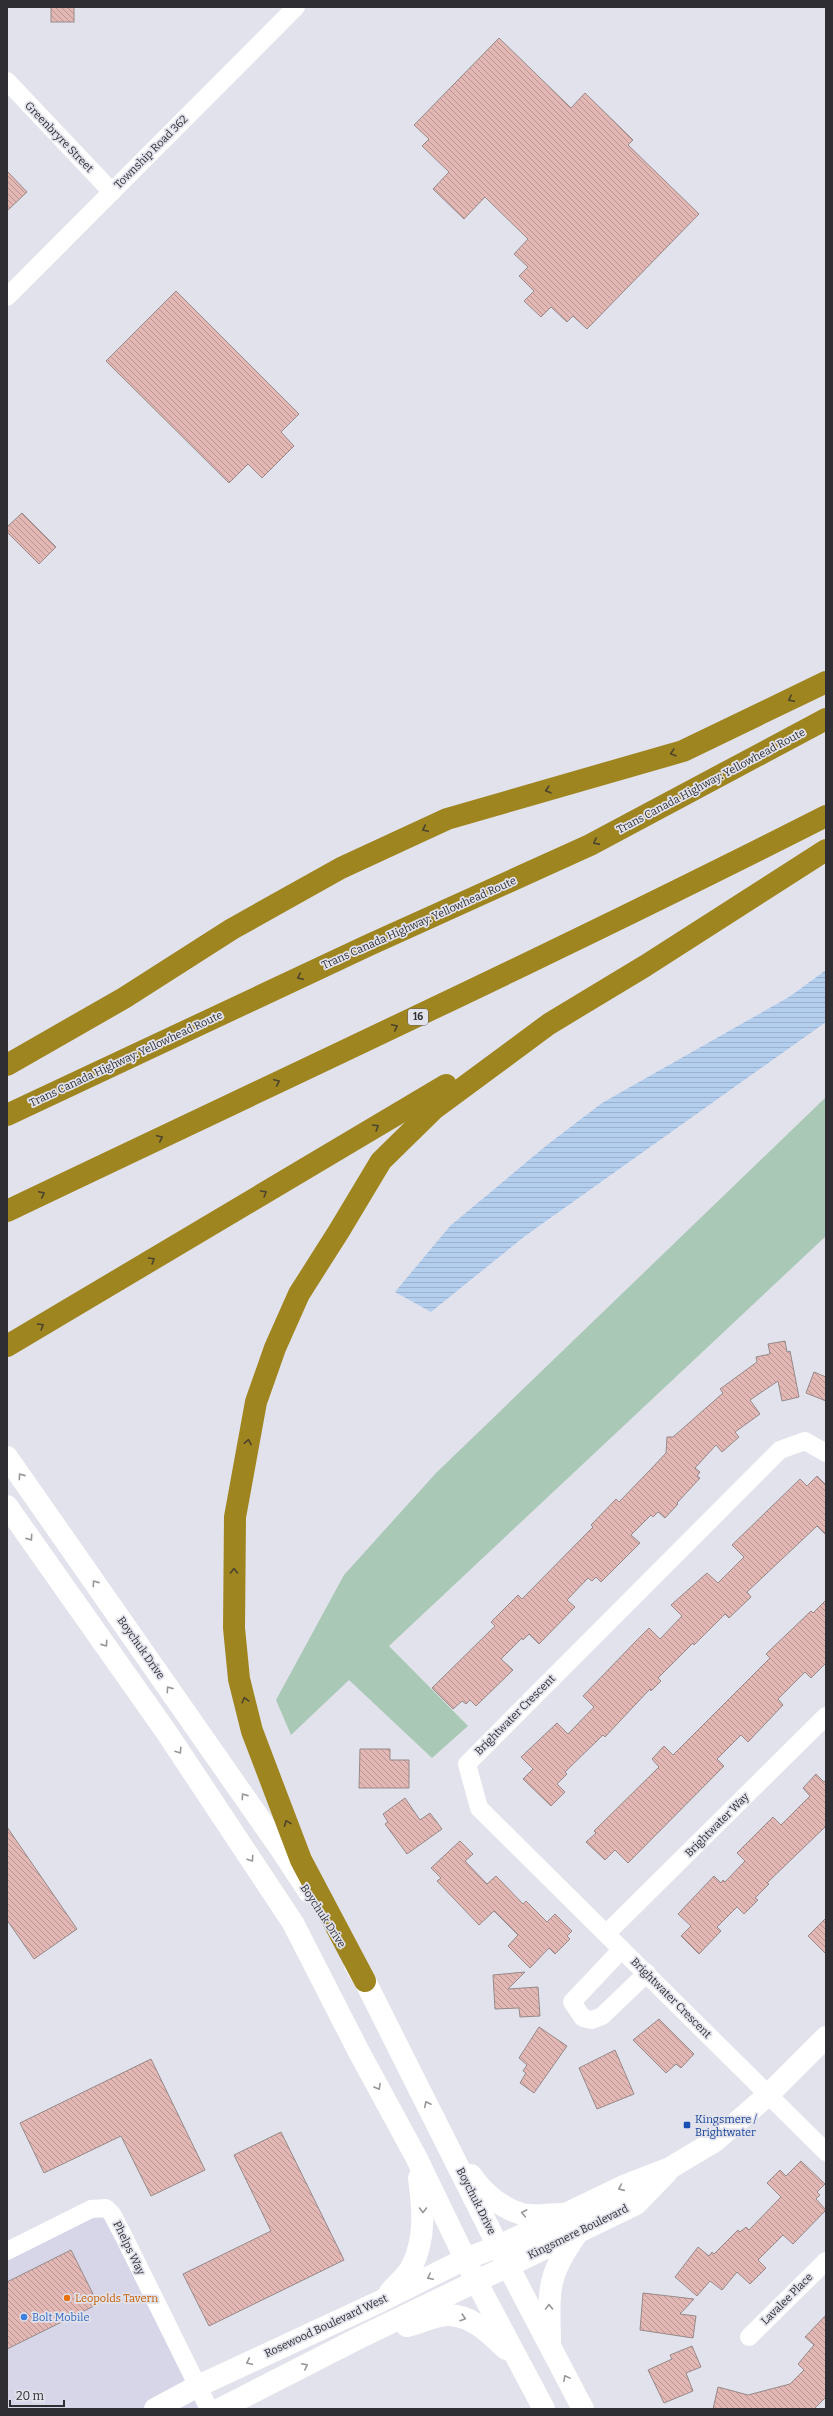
<svg xmlns="http://www.w3.org/2000/svg" width="833" height="2416" viewBox="0 0 833 2416" font-family="Bitter,serif">
  <defs>
    <pattern id="water-rules" width="6" height="5" patternUnits="userSpaceOnUse"><rect width="6" height="5" fill="#b4ceee"/><path d="M0 2.5h6" fill="none" stroke="#9bb1cd"/></pattern>
    <pattern id="building-back-hatch" width="6" height="6" patternUnits="userSpaceOnUse"><rect width="6" height="6" fill="#e3b7b4"/><path d="M-1 5l2 2M0 0l6 6M5-1l2 2" fill="none" stroke="#b89593"/></pattern>
  </defs>
  <rect width="100%" height="100%" fill="#e2e2ec"/>
  <path fill="#d6d6e8" d="M106 2208 209 2409H7V2251Z"/>
  <path fill="#aac8b6" d="M826 1097V1236L389 1646 468 1726 432 1758 349 1680 291 1735 276 1700 344 1575 436 1473Z"/>
  <path fill="url(#water-rules)" d="M826 970V1022L525 1236 431 1312 395 1292 450 1226 547 1145 602 1103 789 997Z"/>
  <g fill="url(#building-back-hatch)" stroke="#968a8a">
    <rect x="51" y="7" width="23" height="15"/>
    <path d="M499 38 571 108 585 93 633 140 628 145 699 214 587 329 573 316 567 322 551 307 541 317 524 301 534 291 519 276 528 267 514 254 528 239 485 197 464 219 433 189 449 172 422 146 429 139 414 125Z"/>
    <path d="M7 171 27 192 7 211Z"/>
    <path d="M176 291 299 414 281 432 294 446 262 478 248 464 229 483 106 361Z"/>
    <path d="M22 513 56 547 39 564 7 532V527Z"/>
    <path d="M785 1341 787 1352 790 1351 799 1397 782 1401 778 1381 750 1400 760 1414 735 1432 739 1437 722 1452 716 1445 695 1468 700 1472 697 1476 700 1478 677 1503 678 1504 665 1518 658 1512 653 1517 651 1515 631 1535 640 1543 601 1582 596 1577 592 1581 588 1578 567 1600 575 1607 539 1644 529 1634 523 1640 522 1638 501 1659 513 1670 476 1706 470 1700 466 1704 462 1701 453 1709 432 1688 495 1626 491 1622 518 1595 522 1599 593 1527 591 1525 616 1499 619 1502 651 1469 666 1453 667 1437H673L723 1393 720 1389 757 1362 756 1357 770 1354 768 1344Z"/>
    <path d="M814 1372 826 1377V1401L806 1393Z"/>
    <path d="M817 1476 826 1485V1535L817 1526 747 1592 751 1597 729 1618 725 1614 694 1645 693 1643 658 1678 661 1681 651 1691 650 1689 605 1737 603 1735 565 1772 567 1774 557 1784 565 1792 551 1806 523 1779 533 1769 521 1757 557 1723 568 1734 594 1707 583 1696 635 1642 649 1628 660 1639 682 1616 671 1605 707 1573 718 1583 744 1557 732 1545 800 1479 807 1486Z"/>
    <path d="M826 1600V1663L811 1678 805 1672 778 1699 783 1705 748 1742 741 1735 717 1759 724 1766 628 1863 615 1850 605 1860 586 1842 596 1833 594 1831 659 1767 652 1759 664 1746 673 1755 770 1658 766 1654 811 1611 813 1613Z"/>
    <path d="M360 1749H390V1760H409V1788H359Z"/>
    <path d="M816 1774 824 1782 826 1780V1826L767 1883 769 1884 755 1898 758 1900 744 1914 737 1907 717 1927 721 1931 699 1954 681 1936 691 1926 678 1914 714 1876 721 1883 723 1880 725 1882 745 1861 737 1853 773 1817 781 1825 810 1796 803 1788Z"/>
    <path d="M405 1798 420 1820 430 1813 442 1829 407 1854 385 1824 388 1822 383 1814Z"/>
    <path d="M7 1827 77 1929 34 1959 7 1920Z"/>
    <path d="M460 1841 473 1854 465 1861 487 1884 496 1876 523 1904 526 1901 547 1922 555 1914 572 1931 567 1936 570 1939 555 1954 549 1948 530 1968 508 1946 518 1935 494 1911 479 1925 437 1881 441 1878 431 1868Z"/>
    <path d="M826 1918V1954L808 1936Z"/>
    <path d="M525 1972 508 1989 538 1987 540 2016 520 2017 519 2008 495 2009 493 1975Z"/>
    <path d="M659 2019 694 2054 681 2068 676 2064 666 2073 633 2040Z"/>
    <path d="M539 2027 567 2046 534 2093 520 2083 526 2073 523 2071 527 2065 519 2058Z"/>
    <path d="M615 2050 634 2094 597 2109 579 2068Z"/>
    <path d="M151 2059 205 2170 151 2196 121 2136 44 2173 20 2123Z"/>
    <path d="M281 2132 344 2260 209 2326 183 2274 271 2231 234 2155Z"/>
    <path d="M801 2161 825 2184 817 2192 820 2195 816 2199 826 2210 793 2244 783 2235 758 2260 766 2268 750 2284 737 2272 722 2290 710 2281 697 2296 675 2277 698 2247 709 2256 712 2252 714 2254 738 2230 740 2232 746 2227 749 2230 781 2197 767 2183 780 2170 786 2176Z"/>
    <path d="M71 2250 98 2304 7 2349V2282Z"/>
    <path d="M643 2293 694 2299 680 2314 696 2316 693 2338 640 2330Z"/>
    <path d="M826 2315V2397L814 2409H713L718 2387 748 2395 790 2384 804 2370 798 2364 814 2345 805 2337Z"/>
    <path d="M692 2346 701 2367 686 2373 693 2391 664 2403 648 2370 672 2359 670 2355Z"/>
  </g>
  <g fill="none" stroke-linecap="round" stroke-linejoin="round">
    <g stroke="#fff" stroke-width="18">
      <path d="M7 81 112 192"/>
      <path d="M7 297 296 7"/>
      <path d="M826 1453 805 1441 780 1450 467 1764 479 1808 826 2152"/>
      <path d="M607 1933 826 1716"/>
      <path d="M622 1949 572 2002 583 2018 592 2020 602 2016 647 1973"/>
      <path d="M7 2251 91 2209 106 2208 112 2214 123 2235 209 2409"/>
      <path d="M749 2337 826 2261"/>
    </g>
    <g stroke="#fff" stroke-width="22">
      <path d="M7 1457 280 1848 309 1892"/>
      <path d="M7 1506 167 1733 293 1923 359 2052 416 2157 476 2281 544 2409"/>
      <path d="M355 1965 365 1981 508 2266 583 2409"/>
      <path d="M471 2175C483 2192 501 2208 522 2214 533 2217 549 2214 560 2214"/>
      <path d="M390 2292C397 2284 408 2275 412 2266 426 2238 423 2208 419 2178"/>
      <path d="M407 2326C419 2323 434 2316 446 2315 471 2314 489 2333 506 2349"/>
      <path d="M550 2341C549 2292 546 2277 576 2235"/>
      <path d="M155 2409 196 2387 381 2301 465 2259 499 2246 626 2185 670 2168 715 2141 768 2095 826 2037"/>
      <path d="M220 2409 357 2339 636 2204 667 2172"/>
    </g>
    <g stroke="#9f8520" stroke-width="22">
      <path d="M7 1065 124 998 232 929 341 868 447 819 683 751 826 682"/>
      <path d="M7 1115 369 945 590 845 826 719"/>
      <path d="M7 1211C281 1080 556 953 826 816"/>
      <path d="M7 1346 446 1085"/>
      <path d="M365 1981 301 1860 252 1731 239 1679 234 1628 235 1517 256 1402 275 1348 299 1294 339 1231 381 1161 434 1109 549 1024 645 966 826 850"/>
    </g>
  </g>
  <defs><path id="oneway-chevron" d="M-2-3.5L2.5 0L-2 3.5" fill="none" stroke-width="1.6" stroke-linecap="round" stroke-linejoin="round"/></defs>
  <g stroke="#4b442e">
    <use href="#oneway-chevron" transform="translate(791 699) rotate(154)"/>
    <use href="#oneway-chevron" transform="translate(673 753) rotate(164)"/>
    <use href="#oneway-chevron" transform="translate(548 790) rotate(164)"/>
    <use href="#oneway-chevron" transform="translate(425 829) rotate(155)"/>
    <use href="#oneway-chevron" transform="translate(596 842) rotate(152)"/>
    <use href="#oneway-chevron" transform="translate(300 977) rotate(155)"/>
    <use href="#oneway-chevron" transform="translate(395 1027) rotate(-25)"/>
    <use href="#oneway-chevron" transform="translate(277 1082) rotate(-25)"/>
    <use href="#oneway-chevron" transform="translate(376 1127) rotate(-31)"/>
    <use href="#oneway-chevron" transform="translate(160 1138) rotate(-25)"/>
    <use href="#oneway-chevron" transform="translate(264 1193) rotate(-31)"/>
    <use href="#oneway-chevron" transform="translate(42 1194) rotate(-25)"/>
    <use href="#oneway-chevron" transform="translate(152 1260) rotate(-31)"/>
    <use href="#oneway-chevron" transform="translate(41 1326) rotate(-31)"/>
    <use href="#oneway-chevron" transform="translate(248 1442) rotate(-79)"/>
    <use href="#oneway-chevron" transform="translate(234 1571) rotate(-89)"/>
    <use href="#oneway-chevron" transform="translate(245 1700) rotate(-104)"/>
    <use href="#oneway-chevron" transform="translate(287 1823) rotate(-111)"/>
  </g>
  <g stroke="#979799">
    <use href="#oneway-chevron" transform="translate(21 1476) rotate(-125)"/>
    <use href="#oneway-chevron" transform="translate(30 1538) rotate(55)"/>
    <use href="#oneway-chevron" transform="translate(95 1583) rotate(-125)"/>
    <use href="#oneway-chevron" transform="translate(105 1644) rotate(55)"/>
    <use href="#oneway-chevron" transform="translate(169 1689) rotate(-125)"/>
    <use href="#oneway-chevron" transform="translate(179 1751) rotate(56)"/>
    <use href="#oneway-chevron" transform="translate(244 1796) rotate(-125)"/>
    <use href="#oneway-chevron" transform="translate(251 1859) rotate(56)"/>
    <use href="#oneway-chevron" transform="translate(378 2087) rotate(61)"/>
    <use href="#oneway-chevron" transform="translate(427 2104) rotate(-117)"/>
    <use href="#oneway-chevron" transform="translate(621 2188) rotate(156)"/>
    <use href="#oneway-chevron" transform="translate(423 2210) rotate(90)"/>
    <use href="#oneway-chevron" transform="translate(524 2213) rotate(-169)"/>
    <use href="#oneway-chevron" transform="translate(430 2277) rotate(153)"/>
    <use href="#oneway-chevron" transform="translate(549 2307) rotate(-92)"/>
    <use href="#oneway-chevron" transform="translate(463 2318) rotate(17)"/>
    <use href="#oneway-chevron" transform="translate(249 2362) rotate(155)"/>
    <use href="#oneway-chevron" transform="translate(305 2366) rotate(-27)"/>
    <use href="#oneway-chevron" transform="translate(566 2378) rotate(-118)"/>
  </g>
  <rect fill="#1a4fb4" stroke="#e2e2ec" stroke-width="1.5" x="683" y="2121" width="8" height="8" rx="2"/>
  <circle fill="#e8710a" stroke="#e2e2ec" stroke-width="1.5" cx="67" cy="2298" r="4"/>
  <circle fill="#3f7fe0" stroke="#e2e2ec" stroke-width="1.5" cx="24" cy="2317" r="4"/>
  <g text-anchor="middle" dominant-baseline="central" stroke-width="3.5" stroke-linejoin="round" paint-order="stroke">
    <rect fill="#e2e2ec" stroke="#65656a" stroke-width="1" x="408" y="1009" width="20" height="16" rx="3"/>
    <g font-size="10" font-weight="bold" fill="#2f2f33">
      <text x="418" y="1017">16</text>
    </g>
    <g font-size="11" fill="#2f2f33" stroke="#e2e2ec">
      <text transform="translate(59 137) rotate(46)">Greenbryre Street</text>
      <text transform="translate(151 152) rotate(-45)">Township Road 362</text>
      <text transform="translate(711 781) rotate(-28)">Trans Canada Highway: Yellowhead Route</text>
      <text transform="translate(419 923) rotate(-24)">Trans Canada Highway: Yellowhead Route</text>
      <text transform="translate(126 1059) rotate(-25)">Trans Canada Highway: Yellowhead Route</text>
      <text transform="translate(141 1648) rotate(55)">Boychuk Drive</text>
      <text transform="translate(515 1715) rotate(-45)">Brightwater Crescent</text>
      <text transform="translate(717 1825) rotate(-45)">Brightwater Way</text>
      <text transform="translate(323 1916) rotate(57)">Boychuk Drive</text>
      <text transform="translate(671 1998) rotate(45)">Brightwater Crescent</text>
      <text transform="translate(476 2201) rotate(63)">Boychuk Drive</text>
      <text transform="translate(578 2232) rotate(-26)">Kingsmere Boulevard</text>
      <text transform="translate(129 2248) rotate(64)">Phelps Way</text>
      <text transform="translate(787 2299) rotate(-45)">Lavalee Place</text>
      <text transform="translate(326 2326) rotate(-25)">Rosewood Boulevard West</text>
    </g>
    <g font-size="11" fill="#164399" stroke="#e2e2ec" text-anchor="start">
      <text x="695" y="2119">Kingsmere /<tspan x="695" dy="13">Brightwater</tspan></text>
    </g>
    <g font-size="11" fill="#c56008" stroke="#e2e2ec" text-anchor="start">
      <text x="75" y="2298">Leopolds Tavern</text>
    </g>
    <g font-size="11" fill="#366cbe" stroke="#e2e2ec" text-anchor="start">
      <text x="32" y="2317">Bolt Mobile</text>
    </g>
  </g>
  <rect width="833" height="2416" fill="none" stroke="#2f2f33" stroke-width="16"/>
  <path d="M10 2400v6h54v-6" fill="none" stroke="#2f2f33" stroke-width="2"/>
  <text x="16" y="2400" font-size="12" fill="#2f2f33" stroke="#e2e2ec" stroke-width="3" paint-order="stroke">20 m</text>
</svg>
